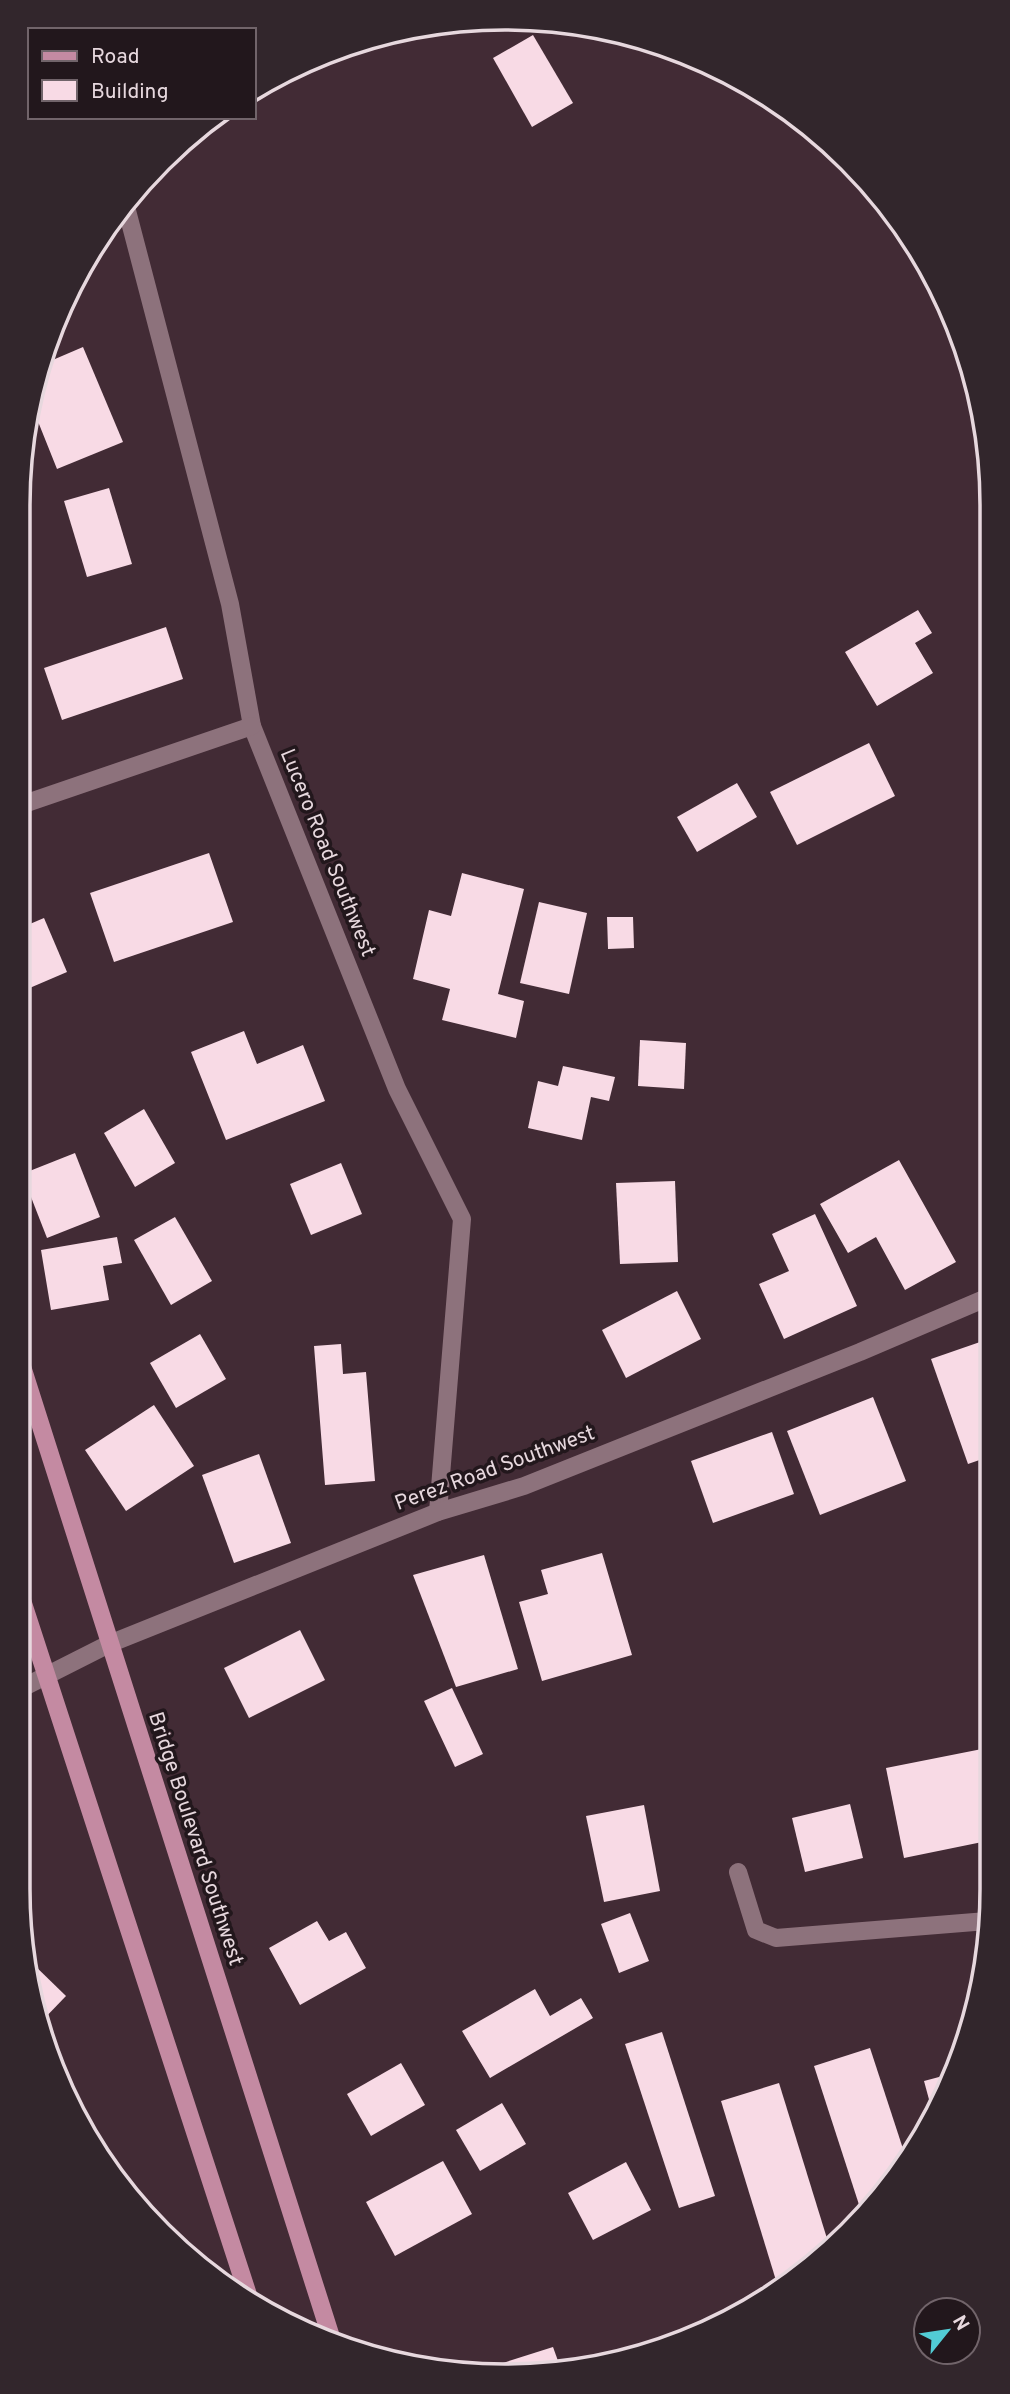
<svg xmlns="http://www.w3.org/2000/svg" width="1010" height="2394" viewBox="0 0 1010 2394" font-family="Overpass,sans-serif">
  <rect width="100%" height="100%" fill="#422b35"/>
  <g fill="#f8dae5">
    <path d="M533 35 573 103 532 127 493 58Z"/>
    <path d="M83 347 123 442 57 469 33 409 41 365Z"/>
    <path d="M109 488 132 564 87 577 64 501Z"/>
    <path d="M918 610 932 633 915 643 933 673 877 706 845 652Z"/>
    <path d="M166 627 183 679 62 720 44 668Z"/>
    <path d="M869 743 895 796 797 845 770 792Z"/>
    <path d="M737 783 757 817 697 852 677 817Z"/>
    <path d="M209 853 233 922 114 962 90 893Z"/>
    <path d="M462 873 524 889 498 994 524 1001 516 1038 442 1020 450 989 413 979 429 910 451 916Z"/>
    <path d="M539 902 587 913 569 994 520 983Z"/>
    <path d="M607 917H633L634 948 608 949Z"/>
    <path d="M44 918 67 972 18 993V929Z"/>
    <path d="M244 1031 257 1064 303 1045 325 1101 226 1140 191 1052Z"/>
    <path d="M640 1040 686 1043 684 1089 638 1086Z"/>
    <path d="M563 1066 615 1077 609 1101 591 1097 582 1140 528 1128 538 1081 558 1086Z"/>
    <path d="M144 1109 175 1163 135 1187 104 1133Z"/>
    <path d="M75 1153 100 1217 47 1238 22 1174Z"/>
    <path d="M899 1160 956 1262 905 1290 876 1237 848 1253 820 1204Z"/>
    <path d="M341 1163 362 1214 311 1235 290 1184Z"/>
    <path d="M675 1181 678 1262 620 1264 616 1183Z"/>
    <path d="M815 1214 857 1306 784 1339 759 1284 789 1271 772 1234Z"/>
    <path d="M175 1217 212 1281 171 1305 134 1240Z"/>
    <path d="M117 1237 122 1263 103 1266 109 1300 51 1310 41 1250Z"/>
    <path d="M677 1291 701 1339 626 1378 602 1330Z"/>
    <path d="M200 1334 226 1379 176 1408 150 1363Z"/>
    <path d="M980 1342 991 1374V1456L968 1464 931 1359Z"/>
    <path d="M341 1344 343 1374 366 1372 375 1481 325 1485 314 1346Z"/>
    <path d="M873 1397 906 1481 820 1515 787 1431Z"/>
    <path d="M154 1405 194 1466 126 1511 85 1450Z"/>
    <path d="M772 1432 794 1494 713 1523 691 1461Z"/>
    <path d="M259 1454 291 1543 234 1563 202 1475Z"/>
    <path d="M602 1553 632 1655 542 1681 519 1602 548 1594 541 1570Z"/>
    <path d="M484 1555 518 1669 456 1687 413 1575Z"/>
    <path d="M300 1630 325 1680 249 1718 224 1668Z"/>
    <path d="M452 1688 483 1754 455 1767 424 1701Z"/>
    <path d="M992 1747V1840L904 1858 886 1768Z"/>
    <path d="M850 1804 863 1858 805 1872 792 1818Z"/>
    <path d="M644 1805 660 1891 604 1902 586 1816Z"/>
    <path d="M630 1913 649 1961 619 1973 601 1924Z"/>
    <path d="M317 1921 329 1941 346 1932 366 1968 300 2005 269 1948Z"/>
    <path d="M29 1960 66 1996 40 2023 34 1989Z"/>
    <path d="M535 1989 550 2016 581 1998 593 2018 490 2078 462 2031Z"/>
    <path d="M662 2032 715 2196 679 2208 625 2044Z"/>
    <path d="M870 2048 907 2161 872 2210 863 2217 814 2066Z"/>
    <path d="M401 2063 425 2105 371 2136 347 2094Z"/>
    <path d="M954 2073 934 2118 924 2081Z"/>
    <path d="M779 2083 829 2245 778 2287 721 2101Z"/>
    <path d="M502 2103 526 2144 480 2171 456 2130Z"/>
    <path d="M443 2161 472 2214 395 2256 366 2202Z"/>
    <path d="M626 2162 651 2210 593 2240 568 2193Z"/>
    <path d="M553 2347 562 2372 484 2370V2369Z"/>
  </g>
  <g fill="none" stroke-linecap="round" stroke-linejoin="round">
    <g stroke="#8d727c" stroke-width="18">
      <path d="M125 203 230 604 252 726 397 1089 462 1219 438 1512"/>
      <path d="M18 806 252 726"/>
      <path d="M18 1690 109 1644 438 1512 524 1486 860 1352 991 1296"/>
      <path d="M738 1872 756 1930 776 1938 987 1921"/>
    </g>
    <g stroke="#c48aa2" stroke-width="18">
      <path d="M18 1354 331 2337"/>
      <path d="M18 1588 250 2301"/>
    </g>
  </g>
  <g text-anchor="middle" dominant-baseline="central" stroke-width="7" stroke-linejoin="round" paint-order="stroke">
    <g font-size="21" fill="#e7d8de" stroke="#22171c">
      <text transform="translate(327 853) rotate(68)">Lucero Road Southwest</text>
      <text transform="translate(495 1469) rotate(-20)">Perez Road Southwest</text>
      <text transform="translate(195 1839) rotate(72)">Bridge Boulevard Southwest</text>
    </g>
  </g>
  <path d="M0 0H1010V2394H0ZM505 30H505A475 475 0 0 1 980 505V1889A475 475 0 0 1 505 2364H505A475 475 0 0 1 30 1889V505A475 475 0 0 1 505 30Z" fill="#32262c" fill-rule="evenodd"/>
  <path fill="none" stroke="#e7d8de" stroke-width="3.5" d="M505 30H505A475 475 0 0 1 980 505V1889A475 475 0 0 1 505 2364H505A475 475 0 0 1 30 1889V505A475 475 0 0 1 505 30Z"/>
  <rect x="28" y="28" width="228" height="91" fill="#22171c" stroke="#71646a" stroke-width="2"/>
  <rect x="42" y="51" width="35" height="10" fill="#c48aa2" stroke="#71646a" stroke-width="2"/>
  <text x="91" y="63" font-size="21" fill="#e7d8de">Road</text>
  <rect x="42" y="80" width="35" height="21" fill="#f8dae5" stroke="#71646a" stroke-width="2"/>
  <text x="91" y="98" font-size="21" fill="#e7d8de">Building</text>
  <g transform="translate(947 2331) rotate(60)"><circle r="33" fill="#22171c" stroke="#71646a" stroke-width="2"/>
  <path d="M0-5L12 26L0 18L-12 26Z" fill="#52ccd5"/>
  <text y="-10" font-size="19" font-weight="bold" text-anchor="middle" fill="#e7d8de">N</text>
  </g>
</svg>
